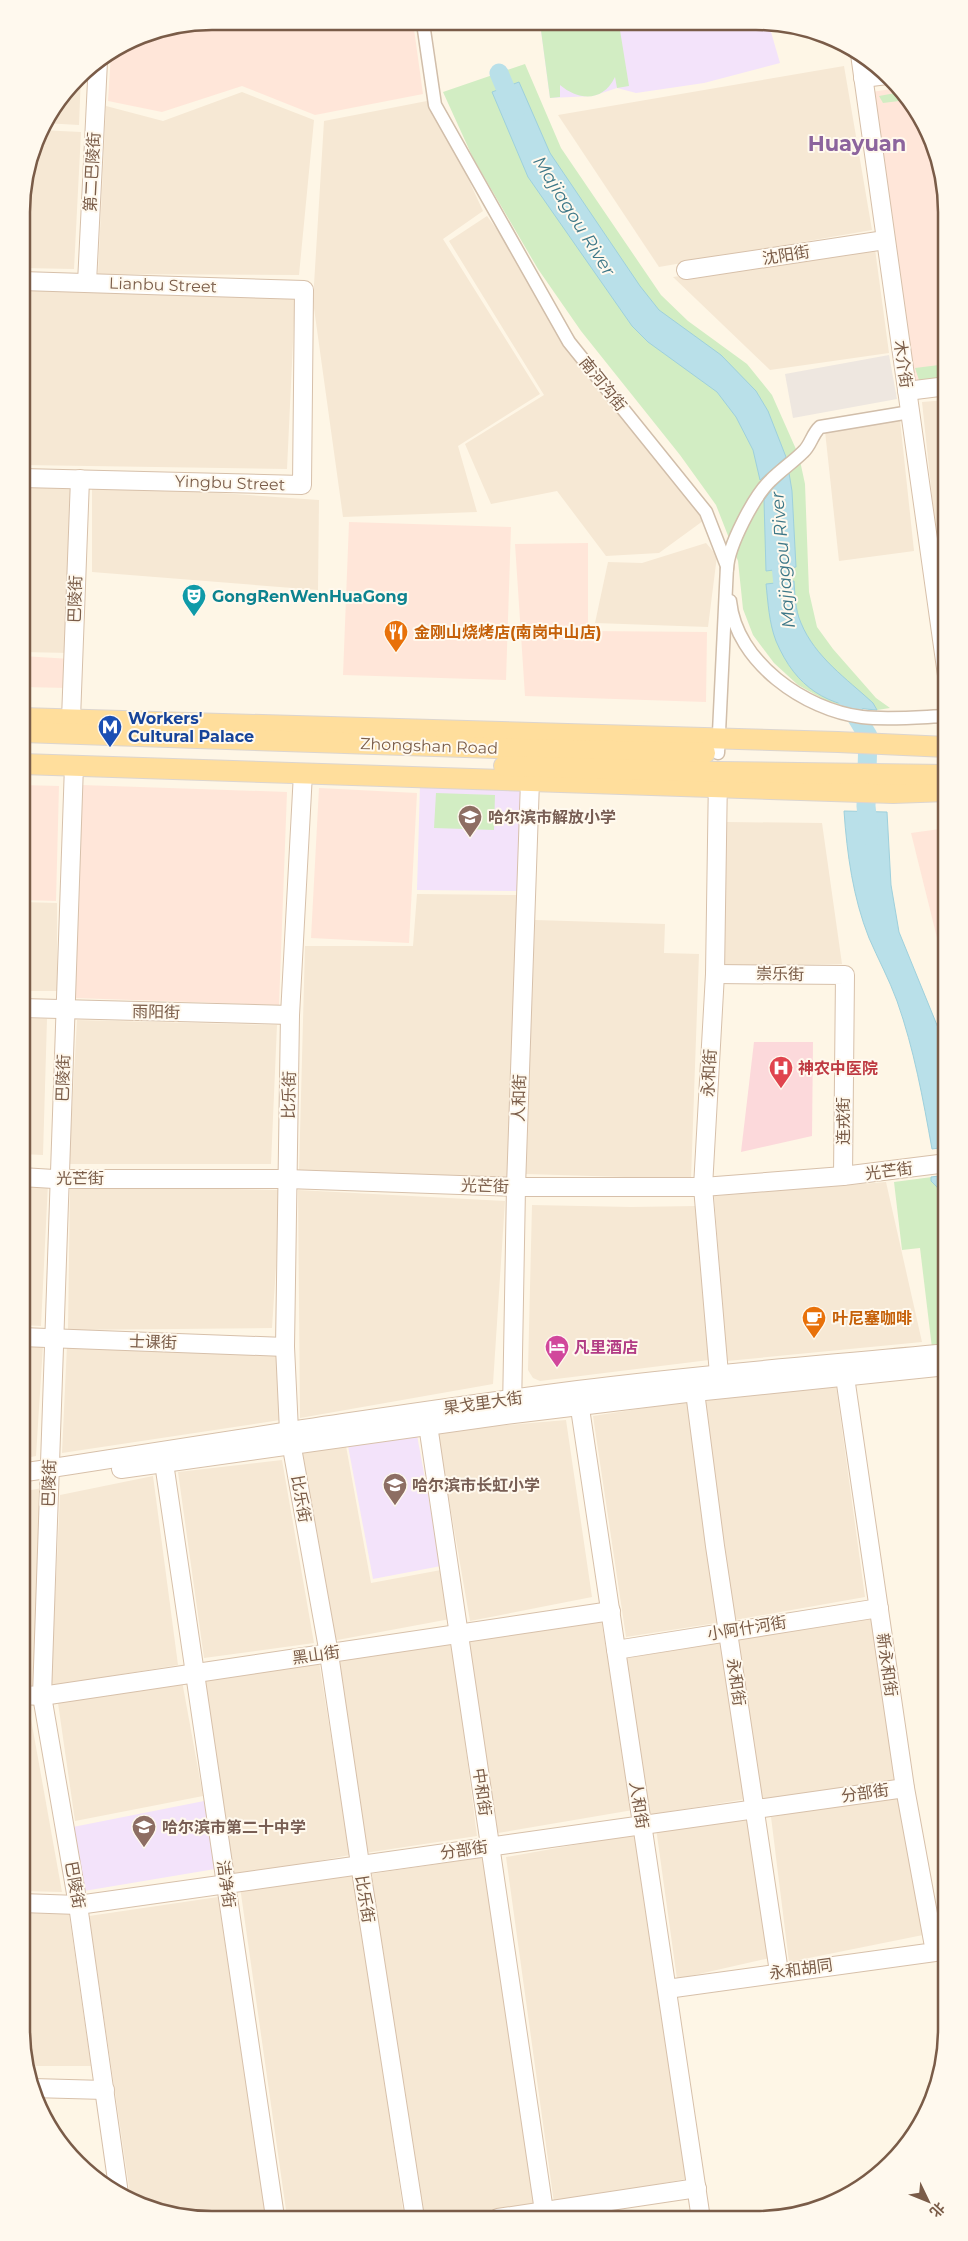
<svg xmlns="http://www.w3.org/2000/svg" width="968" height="2241" viewBox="0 0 968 2241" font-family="Montserrat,'Noto Sans SC',sans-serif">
  <rect width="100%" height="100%" fill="#fef6e6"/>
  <g fill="#f6e8d4">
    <path d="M844 66 872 230 659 267 558 115Z"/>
    <path d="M81 75 79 125 44 123Z"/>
    <path d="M242 92 314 120 299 275 98 274 106 106 163 121Z"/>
    <path d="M432 100 483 211 443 239 540 394 458 446 477 512 343 517 313 301 324 121Z"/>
    <path d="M40 130 81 132 74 269 22 268V199Z"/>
    <path d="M487 216 707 518 659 553 606 556 557 491 491 504 465 444 544 395 449 241Z"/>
    <path d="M875 249 889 353 770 370 673 277Z"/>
    <path d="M22 289 295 299 287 469 22 465Z"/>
    <path d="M947 400V570L940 571 922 402Z"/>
    <path d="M900 420 914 551 839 561 825 431Z"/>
    <path d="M92 484 319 500 318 590 92 572Z"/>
    <path d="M22 487 77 489 70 653 22 652Z"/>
    <path d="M706 543 717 556 708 627 595 623 608 562 642 563Z"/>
    <path d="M727 822 822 823 842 964 724 966Z"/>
    <path d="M417 894 519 895 510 1179 299 1171 305 946H413Z"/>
    <path d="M22 902 57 903V991H21Z"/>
    <path d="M535 920 665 924 664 953 699 954 691 1179 526 1174Z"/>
    <path d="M21 1018 47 1019 43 1155 21 1154Z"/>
    <path d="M77 1020 277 1025 271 1164H69Z"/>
    <path d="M21 1181 48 1183 41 1326 21 1325Z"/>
    <path d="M886 1182 922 1342 727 1361 714 1196Z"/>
    <path d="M70 1186 281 1190 272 1328 68 1330Z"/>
    <path d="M298 1190 505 1201 493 1384 300 1418Z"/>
    <path d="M532 1205 631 1207 696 1206 709 1360 540 1381 533 1378 528 1370Z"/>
    <path d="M21 1344 43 1345 36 1456 21 1459Z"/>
    <path d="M67 1345 277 1352 280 1420 62 1453Z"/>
    <path d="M836 1385 865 1597 735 1620 704 1401Z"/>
    <path d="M689 1401 723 1622 626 1637 593 1416Z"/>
    <path d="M566 1420 592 1597 470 1621 437 1431Z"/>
    <path d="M346 1446 371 1583 441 1570 450 1619 332 1641 299 1454Z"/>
    <path d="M282 1460 314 1643 204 1658 178 1472Z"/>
    <path d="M153 1476 178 1665 51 1686 60 1495Z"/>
    <path d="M42 1488 34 1685H21V1492Z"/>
    <path d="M871 1618 895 1780 761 1801 737 1638Z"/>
    <path d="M601 1619 633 1810 498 1833 467 1642Z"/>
    <path d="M452 1640 477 1836 365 1853 336 1658Z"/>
    <path d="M720 1642 746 1799 649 1815 623 1659Z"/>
    <path d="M319 1662 350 1855 234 1877 204 1681Z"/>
    <path d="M182 1681 203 1796 75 1821 58 1703Z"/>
    <path d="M21 1708H29L62 1892 21 1891Z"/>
    <path d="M899 1794 923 1935 789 1962 771 1817Z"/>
    <path d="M749 1816 770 1958 677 1979 656 1828Z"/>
    <path d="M636 1834 686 2179 554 2203 506 1857Z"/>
    <path d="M484 1857 536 2203 440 2218H423L371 1874Z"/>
    <path d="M355 1871 404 2217H287L240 1887Z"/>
    <path d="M218 1897 266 2217 175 2216 131 2201 89 1916Z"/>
    <path d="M21 1913 69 1914 91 2066H26L21 2029Z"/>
  </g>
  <g fill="#ffe6d9">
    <path d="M212 21 413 22 423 94 315 115 242 86 162 112 108 101 111 53 139 36Z"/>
    <path d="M898 88 921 116 940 162 947 212V380L912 385 872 92Z"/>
    <path d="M349 522 511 527 506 680 343 675Z"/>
    <path d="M588 543V631L707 632 706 702 525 696 515 544Z"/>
    <path d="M22 656 71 659 68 688 22 687Z"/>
    <path d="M22 785 59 786 56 901 22 900Z"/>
    <path d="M82 785 287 792 279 1005 74 998Z"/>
    <path d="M319 788 417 793 409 943 311 938Z"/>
    <path d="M947 828V961L943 962 911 833Z"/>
  </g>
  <path fill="#eee7e0" d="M889 355 897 399 793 418 785 374Z"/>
  <g fill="#f3e3fa">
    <path d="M540 23 769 25 780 63 704 83 636 93 617 88 593 96 550 98Z"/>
    <path d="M420 785 522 786 521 891 417 890Z"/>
    <path d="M417 1435 441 1566 373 1579 348 1446Z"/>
    <path d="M204 1801 215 1869 84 1891 73 1827Z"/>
  </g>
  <path fill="#fcd9db" d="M754 1042H813L812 1136 741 1152Z"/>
  <g fill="#d2edc3">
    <path d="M540 23 619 24 629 86 617 88 615 77C603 102 579 101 560 85V97L550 98Z"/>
    <path d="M525 64 561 148 661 295 688 321 747 364 772 395 799 456 805 484 809 592 817 627 833 649 876 698 890 708 877 710 843 706 825 700 798 685 774 663 753 635 743 609 738 561 716 505 680 455 581 331 538 269 473 158 443 92Z"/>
    <path d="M901 92 907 100 883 103 879 96Z"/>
    <path d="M947 364V379L920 383 915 368Z"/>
    <path d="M436 793 495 795 494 830 434 828Z"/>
    <path d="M947 1175V1347L932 1348 920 1248 902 1250 894 1182Z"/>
  </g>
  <g fill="#b9e0e9" stroke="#9ed0dc">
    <path d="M519 82 550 153 640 286 659 310 721 355 756 391 768 411 786 457 760 480 753 450 736 417 717 392 648 342 632 326 528 177 492 92Z"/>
    <path d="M789 473 792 491 796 567 766 571 764 500 773 488Z"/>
    <path d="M794 581C795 594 795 610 801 623 815 657 847 679 873 703L877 710C827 707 796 688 776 641 769 623 768 602 766 584Z"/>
    <path d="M844 811 887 812 891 885 899 932 939 1030 947 1057V1147L932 1149C923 1099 914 1049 897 1001 889 979 878 959 869 938 853 898 847 854 844 811Z"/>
    <path d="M947 1175V1204L937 1187 931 1181V1177Z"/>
  </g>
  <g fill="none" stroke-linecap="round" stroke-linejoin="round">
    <g stroke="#b9e0e9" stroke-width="19">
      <path d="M499 73 515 111"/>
      <path d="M779 544 785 606"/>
      <path d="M848 703 868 736 866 806 869 836"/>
    </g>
    <defs>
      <g id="street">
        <path d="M423 23 435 105 569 342 706 512 727 566 718 753"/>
        <path d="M727 569C728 546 754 496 771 480 781 470 793 462 803 452 811 445 812 434 820 427L910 412"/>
        <path d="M730 601C736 662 805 710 862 717 888 720 920 717 947 716"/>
      </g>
      <g id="secondary">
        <path d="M860 54 947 675"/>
        <path d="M863 78 887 75"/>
        <path d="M686 270 885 240"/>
        <path d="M87 283 98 61"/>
        <path d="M907 391 947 386"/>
        <path d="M22 478 302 485 304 290 22 281"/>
        <path d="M71 719 80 479"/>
        <path d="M74 765 42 1696 78 1905 119 2194"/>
        <path d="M303 773 290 1015 285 1347 289 1431 329 1654 360 1864 415 2218"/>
        <path d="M718 775 715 974 703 1187 719 1374"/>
        <path d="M715 974 845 975 843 1176"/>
        <path d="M21 1008 290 1015"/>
        <path d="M21 1177 54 1179H287L516 1187H703L843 1176 947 1163"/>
        <path d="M21 1337 285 1347"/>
        <path d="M695 1392 715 1546 779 1972"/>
        <path d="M578 1395 701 2219"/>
        <path d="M512 1410 516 1187 530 781"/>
        <path d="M428 1425 545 2218"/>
        <path d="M164 1463 275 2217"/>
        <path d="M121 1469 513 1414 695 1392 947 1366"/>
        <path d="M21 1473C207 1444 392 1414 578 1390 700 1374 824 1365 947 1353"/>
        <path d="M616 1650 879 1608"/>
        <path d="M21 1695 42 1696 611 1611"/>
        <path d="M21 1903 78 1905 905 1788"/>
        <path d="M667 1989 935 1952 905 1788 845 1377"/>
        <path d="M32 2088 105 2090"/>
        <path d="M498 2218 697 2188"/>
      </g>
      <g id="primary">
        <path d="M22 718 838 742 947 747"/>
        <path d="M22 732 522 749 705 753"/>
        <path d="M22 764 893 793 947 791"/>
        <path d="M504 766 718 772 947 775"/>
      </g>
    </defs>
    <use href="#street" stroke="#d1beaa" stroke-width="15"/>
    <use href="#secondary" stroke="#d7c0aa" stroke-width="20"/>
    <use href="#primary" stroke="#dcd5cf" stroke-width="22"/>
    <use href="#street" stroke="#fff" stroke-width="12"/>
    <use href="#secondary" stroke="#fff" stroke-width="18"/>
    <use href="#primary" stroke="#ffde9c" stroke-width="20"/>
  </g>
  <defs>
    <symbol id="theatre-pin" viewBox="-11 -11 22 30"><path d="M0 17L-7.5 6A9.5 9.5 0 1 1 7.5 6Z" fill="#0f9aa8" stroke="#fff9ee"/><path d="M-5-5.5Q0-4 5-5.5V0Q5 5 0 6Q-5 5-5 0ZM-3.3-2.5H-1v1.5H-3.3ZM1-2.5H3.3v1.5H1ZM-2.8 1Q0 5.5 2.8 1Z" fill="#fff"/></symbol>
    <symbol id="restaurant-pin" viewBox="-11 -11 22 30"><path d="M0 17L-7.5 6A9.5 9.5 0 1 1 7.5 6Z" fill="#e8710a" stroke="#fff9ee"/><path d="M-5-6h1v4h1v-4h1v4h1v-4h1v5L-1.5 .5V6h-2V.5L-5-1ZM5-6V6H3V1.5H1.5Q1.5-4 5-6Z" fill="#fff"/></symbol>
    <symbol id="metro-pin" viewBox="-11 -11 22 30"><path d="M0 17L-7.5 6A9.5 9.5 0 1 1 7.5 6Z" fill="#1a4fb4" stroke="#fff9ee"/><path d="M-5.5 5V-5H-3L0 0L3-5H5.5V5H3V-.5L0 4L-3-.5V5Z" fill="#fff"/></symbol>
    <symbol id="school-pin" viewBox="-11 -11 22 30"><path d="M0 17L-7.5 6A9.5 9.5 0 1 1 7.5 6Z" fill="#8d6e63" stroke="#fff9ee"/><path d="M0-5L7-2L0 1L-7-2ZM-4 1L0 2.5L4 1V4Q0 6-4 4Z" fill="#fff"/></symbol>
    <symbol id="hospital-pin" viewBox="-11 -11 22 30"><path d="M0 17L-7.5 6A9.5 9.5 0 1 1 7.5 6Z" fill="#e0444e" stroke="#fff9ee"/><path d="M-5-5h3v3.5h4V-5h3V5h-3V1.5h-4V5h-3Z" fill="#fff"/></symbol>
    <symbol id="cafe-pin" viewBox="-11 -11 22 30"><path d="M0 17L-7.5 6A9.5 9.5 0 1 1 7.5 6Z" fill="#e8710a" stroke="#fff9ee"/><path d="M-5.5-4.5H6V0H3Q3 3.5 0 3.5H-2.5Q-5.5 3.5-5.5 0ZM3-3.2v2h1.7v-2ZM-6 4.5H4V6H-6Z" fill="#fff"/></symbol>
    <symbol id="hotel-pin" viewBox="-11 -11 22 30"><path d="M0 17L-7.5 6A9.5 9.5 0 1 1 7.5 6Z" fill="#d1479c" stroke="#fff9ee"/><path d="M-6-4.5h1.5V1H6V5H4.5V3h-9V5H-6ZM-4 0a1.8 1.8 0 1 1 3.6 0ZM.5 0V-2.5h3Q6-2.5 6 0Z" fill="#fff"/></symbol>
  </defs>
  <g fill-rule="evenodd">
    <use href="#theatre-pin" x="180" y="582" width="28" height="38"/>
    <use href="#restaurant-pin" x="382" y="618" width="28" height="38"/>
    <use href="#metro-pin" x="96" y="713" width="28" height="38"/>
    <use href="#school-pin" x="456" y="803" width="28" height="38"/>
    <use href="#hospital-pin" x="767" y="1054" width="28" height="38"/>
    <use href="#cafe-pin" x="800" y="1304" width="28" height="38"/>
    <use href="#hotel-pin" x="543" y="1333" width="28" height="38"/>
    <use href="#school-pin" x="381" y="1471" width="28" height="38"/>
    <use href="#school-pin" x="130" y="1813" width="28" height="38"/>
  </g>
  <g text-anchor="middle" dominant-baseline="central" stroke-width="4" stroke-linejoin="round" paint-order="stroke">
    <g font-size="16" fill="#7a5c48" stroke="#fff9ee">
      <text transform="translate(92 172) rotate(-87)">第二巴陵街</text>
      <text transform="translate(786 255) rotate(-9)">沈阳街</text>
      <text transform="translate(163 285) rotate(2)">Lianbu Street</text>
      <text transform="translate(903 364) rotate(82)">木介街</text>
      <text transform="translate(603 384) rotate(51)">南河沟街</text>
      <text transform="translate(230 483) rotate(2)">Yingbu Street</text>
      <text transform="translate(75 599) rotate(-88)">巴陵街</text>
      <text transform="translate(429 746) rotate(2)">Zhongshan Road</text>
      <text transform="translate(780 974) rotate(1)">崇乐街</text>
      <text transform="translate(156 1012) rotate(1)">雨阳街</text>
      <text transform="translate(709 1073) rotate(-87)">永和街</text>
      <text transform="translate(63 1078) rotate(-88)">巴陵街</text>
      <text transform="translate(289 1095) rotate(-89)">比乐街</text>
      <text transform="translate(519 1098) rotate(-88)">人和街</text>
      <text transform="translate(843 1121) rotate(-90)">连戎街</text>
      <text transform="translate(889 1171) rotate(-7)">光芒街</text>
      <text x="80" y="1178">光芒街</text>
      <text transform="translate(485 1186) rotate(2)">光芒街</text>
      <text transform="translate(153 1342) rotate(2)">士课街</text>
      <text transform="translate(483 1403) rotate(-8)">果戈里大街</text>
      <text transform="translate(49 1483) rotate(-88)">巴陵街</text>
      <text transform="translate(301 1499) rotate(80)">比乐街</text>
      <text transform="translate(747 1628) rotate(-9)">小阿什河街</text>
      <text transform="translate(316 1655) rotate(-8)">黑山街</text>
      <text transform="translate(887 1665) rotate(82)">新永和街</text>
      <text transform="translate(736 1682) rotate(82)">永和街</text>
      <text transform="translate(482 1792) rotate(82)">中和街</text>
      <text transform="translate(865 1793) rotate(-8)">分部街</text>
      <text transform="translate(639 1805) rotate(81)">人和街</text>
      <text transform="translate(464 1850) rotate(-8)">分部街</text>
      <text transform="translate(226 1884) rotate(82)">洁净街</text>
      <text transform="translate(75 1885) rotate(80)">巴陵街</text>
      <text transform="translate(365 1899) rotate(81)">比乐街</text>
      <text transform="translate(801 1969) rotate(-8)">永和胡同</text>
    </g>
    <g font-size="16" font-weight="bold" fill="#0d838f" stroke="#fff9ee" text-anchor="start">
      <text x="212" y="596">GongRenWenHuaGong</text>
    </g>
    <g font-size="16" font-weight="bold" fill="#c56008" stroke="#fff9ee" text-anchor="start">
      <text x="414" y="632">金刚山烧烤店(南岗中山店)</text>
      <text x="832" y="1318">叶尼塞咖啡</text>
    </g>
    <g font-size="16" font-weight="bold" fill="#164399" stroke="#fff9ee" text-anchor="start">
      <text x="128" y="718">Workers'<tspan x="128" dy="18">Cultural Palace</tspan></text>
    </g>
    <g font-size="16" font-weight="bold" fill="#785e54" stroke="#fff9ee" text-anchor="start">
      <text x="488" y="817">哈尔滨市解放小学</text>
      <text x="412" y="1485">哈尔滨市长虹小学</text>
      <text x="162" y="1827">哈尔滨市第二十中学</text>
    </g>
    <g font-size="16" font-weight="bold" fill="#be3a42" stroke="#fff9ee" text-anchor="start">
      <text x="798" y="1068">神农中医院</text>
    </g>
    <g font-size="16" font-weight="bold" fill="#b23c85" stroke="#fff9ee" text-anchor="start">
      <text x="574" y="1347">凡里酒店</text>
    </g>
    <g font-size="18" font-style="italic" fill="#3d7787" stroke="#fff9ee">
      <text transform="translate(574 216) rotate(58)">Majiagou River</text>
      <text transform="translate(783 560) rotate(-95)">Majiagou River</text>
    </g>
    <g font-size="21" font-weight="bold" fill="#8c649d" stroke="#fff9ee">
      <text x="857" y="143">Huayuan</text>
    </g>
  </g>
  <path d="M0 0H968V2241H0ZM212 30H756A182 182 0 0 1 938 212V2029A182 182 0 0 1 756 2211H212A182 182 0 0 1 30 2029V212A182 182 0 0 1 212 30Z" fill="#fff9ee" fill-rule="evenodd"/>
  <path fill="none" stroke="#7a5c48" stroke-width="2.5" d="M212 30H756A182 182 0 0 1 938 212V2029A182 182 0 0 1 756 2211H212A182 182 0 0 1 30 2029V212A182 182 0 0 1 212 30Z"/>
  <g transform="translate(928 2201) rotate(133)" stroke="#fff9ee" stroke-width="4" paint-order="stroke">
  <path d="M0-4L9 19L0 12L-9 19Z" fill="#7a5c48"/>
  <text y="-8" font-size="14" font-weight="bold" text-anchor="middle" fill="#7a5c48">北</text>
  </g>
</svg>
